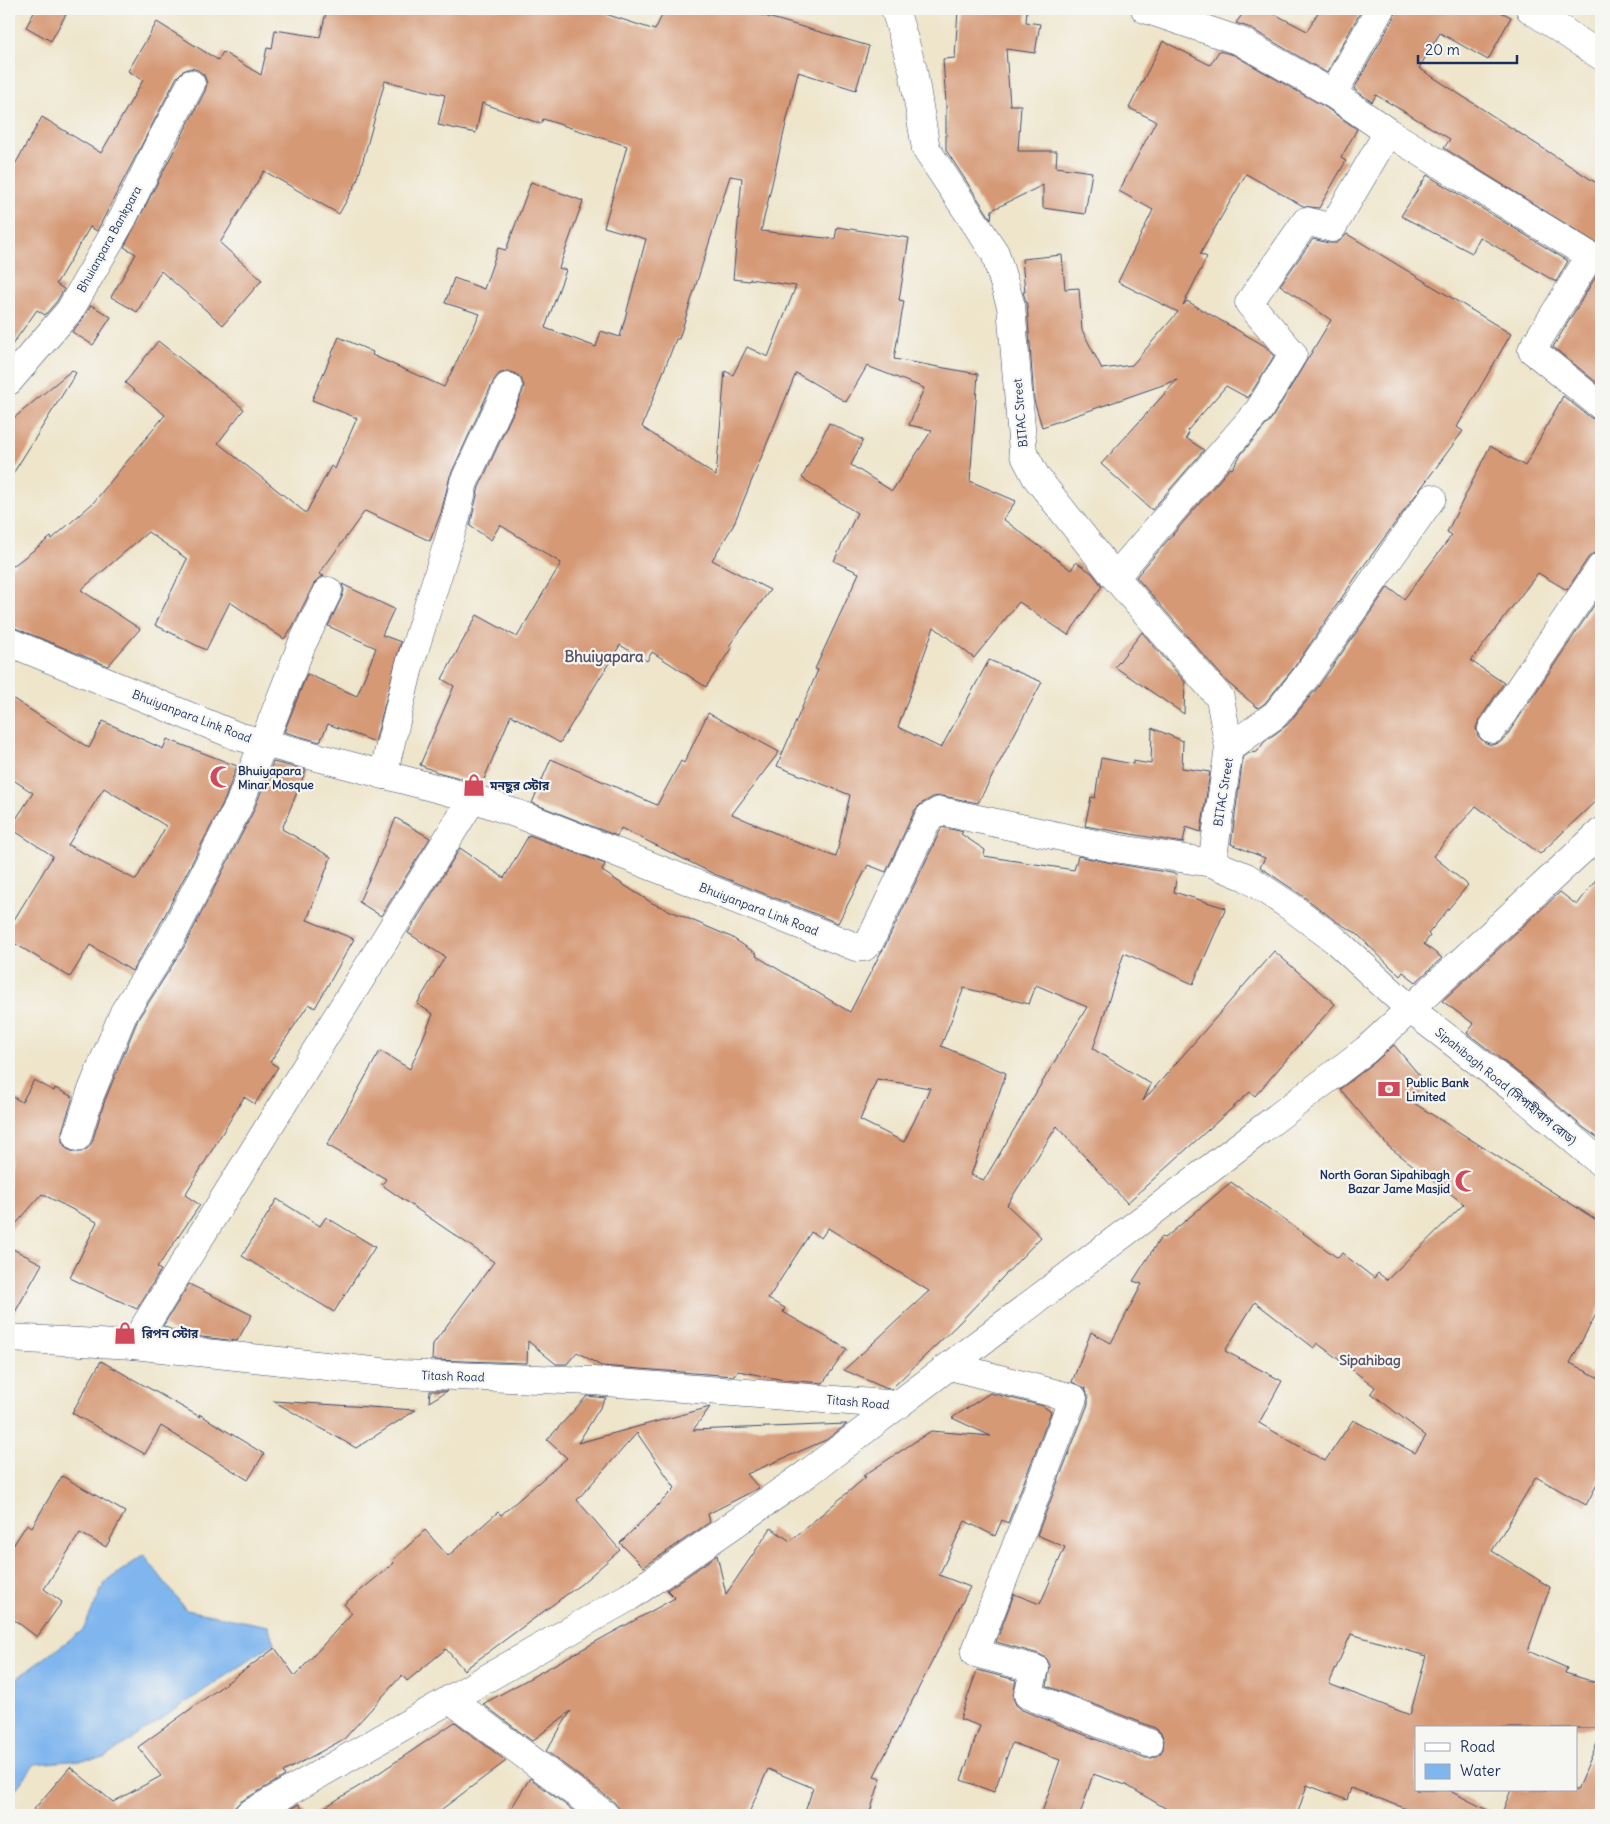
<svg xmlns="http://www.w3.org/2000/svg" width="1610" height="1824" viewBox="0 0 1610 1824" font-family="Delius,'Noto Sans Bengali',sans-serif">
  <rect width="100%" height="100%" fill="#f6f6f2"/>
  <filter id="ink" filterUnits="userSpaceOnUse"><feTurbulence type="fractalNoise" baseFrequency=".02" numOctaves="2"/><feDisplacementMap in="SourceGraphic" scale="10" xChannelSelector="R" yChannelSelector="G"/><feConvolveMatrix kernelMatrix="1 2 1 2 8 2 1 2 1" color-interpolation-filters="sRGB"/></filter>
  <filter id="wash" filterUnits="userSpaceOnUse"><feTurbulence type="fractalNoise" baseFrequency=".0096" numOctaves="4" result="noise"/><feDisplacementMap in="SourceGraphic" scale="20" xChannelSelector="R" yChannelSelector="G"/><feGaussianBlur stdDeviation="1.12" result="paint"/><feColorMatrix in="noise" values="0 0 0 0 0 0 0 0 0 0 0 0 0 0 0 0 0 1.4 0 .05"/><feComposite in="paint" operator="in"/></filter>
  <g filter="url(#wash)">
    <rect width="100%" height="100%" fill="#eee5cb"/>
    <path fill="#80b6ee" stroke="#4e72a6" d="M144 1555 186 1610 268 1626 274 1643 104 1758 35 1764 9 1798V1684L83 1630 105 1582Z"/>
    <g id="blocks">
      <g fill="#d59976" fill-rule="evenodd">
        <path d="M36 9H69L51 41 26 27Z"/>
        <path d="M327 9H590L655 30 665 9H740L869 46 856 90 798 72 761 231 835 239 837 227 909 238 899 300 904 301 894 359 978 374 970 481 1016 501 1003 519 1071 570 1076 562 1092 573 1102 586 1068 635 1019 602 974 658 934 627 898 727 941 748 989 660 1042 682 978 803 943 796 933 797 921 804 915 810 886 872 868 865 838 923 712 873 621 828 617 836 532 803 551 759 657 805 681 761 684 763 708 713 779 752 732 814 793 841 836 857 850 795 777 766 818 670 815 669 859 573 834 561 857 513 802 478 829 423 863 440 851 465 892 491 932 430 909 425 924 388 867 366 846 402 796 373 733 526 712 560 770 590 729 646 732 647 706 687 652 652 647 661 620 645 560 743 511 715 482 784 437 772 420 765 454 686 442 679 477 615 517 637 561 563 500 525 491 540 470 526 479 487 522 393 524 386 521 378 514 373 507 371 499 374 494 380 450 476 441 513 430 541 365 511 319 574 324 576 319 578 314 584 293 626 284 639 230 602 206 650 155 625 187 559 148 532 81 590 140 629 108 666 15 628 9 627V569L51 537 52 539 93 503 165 415 125 383 158 341 244 409 218 443 306 513 331 466 335 469 357 418 312 400 339 337 373 352 372 355 444 387 480 314 445 303 454 278 484 289 498 248 506 250 531 182 583 201 559 268 566 270 545 328 596 347 601 331 620 337 646 239 604 227 627 146 543 119 541 124 482 103 476 133 438 125 445 95 385 81 357 182 339 214 264 171 220 243 262 280 223 325 161 271 137 312 111 297 136 254 124 247 205 91 207 83 204 75 198 70 191 68 183 71 177 77 97 231 90 227 56 284 64 289 57 301 45 315 37 310 9 349V175L42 117 101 153 143 80 128 71 157 22 218 60 223 52 261 75 267 48 272 49 275 30 320 37ZM730 176 742 178 733 279 749 281 750 279 796 286 768 357 747 347 733 375 725 371 716 476 642 427 676 339H679Z"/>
        <path d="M958 9H1027L1026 22 1040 24 1035 53 1006 49 1010 105H1021L1018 151H1057L1056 167 1092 172 1085 214 1043 208V185L992 210 991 219 946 150V103L943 59 955 58Z"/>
        <path d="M1246 9H1265L1307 31 1320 9H1362L1327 73 1248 27 1236 23Z"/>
        <path d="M1396 9H1495L1511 17 1488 60 1440 33 1419 68 1601 186V246L1444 148 1450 139 1376 95 1372 102 1354 89 1394 17Z"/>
        <path d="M1163 41 1210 65 1219 51 1234 55 1325 107 1357 129 1341 158 1346 161 1319 208 1303 206 1246 174 1200 254 1207 257 1183 305 1187 301 1265 346 1274 356 1248 398 1226 386 1187 431 1189 433 1186 438 1204 450 1152 510 1101 464 1177 380 1042 427 1034 400 1027 305 1023 292H1025L1022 259 1062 255 1065 289 1079 288 1082 330 1102 369 1132 365 1178 312 1118 282 1153 210 1119 191 1156 121 1129 108Z"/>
        <path d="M1427 175 1568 261 1556 282 1480 237 1472 253 1401 216Z"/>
        <path d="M1347 234 1511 334 1457 427 1463 431 1362 568 1293 669 1264 704 1258 708 1227 682 1136 577 1230 468 1232 469 1242 453 1272 418 1331 320 1280 285 1313 239 1328 243H1337Z"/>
        <path d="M1601 268V386L1553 347Z"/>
        <path d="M91 305 111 317 93 345 72 332 82 320Z"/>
        <path d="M72 370 76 373 9 480V422Z"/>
        <path d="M1563 396 1591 418 1601 421V552L1594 553 1588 558 1567 590 1538 573 1471 661 1504 683 1479 720 1476 728 1478 736 1484 742 1491 745 1499 743 1505 738 1601 595V796L1540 854 1476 806 1433 856 1468 885 1428 934 1430 936 1424 944 1442 958 1416 982 1403 972 1400 976 1356 933 1337 922 1300 894 1260 867 1265 858 1231 844 1243 757 1249 753 1257 752 1264 742 1287 725 1318 687 1388 587 1404 599 1452 535 1447 532 1490 446 1525 466Z"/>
        <path d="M342 584 394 609 382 635 401 642 375 742 328 724 320 742 284 732 307 674 357 696 376 648 328 626 342 597 344 590Z"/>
        <path d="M1142 632 1185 682 1184 714 1115 667Z"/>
        <path d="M9 696 89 748 103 721 163 749 167 739 237 766 225 799 156 932 132 971 90 945 70 977 9 940V928L53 856 10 828 33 793 9 777ZM104 788 166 826 136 880 68 845Z"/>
        <path d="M1152 728 1183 741 1182 768 1210 772 1201 832 1186 827 1183 843 1085 826 1091 797 1095 798 1101 758 1133 764V761L1151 764Z"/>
        <path d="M273 762 306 770 282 829 331 857 307 920 354 939 315 1008 309 1004 270 1062 278 1067 255 1104 244 1097 185 1195 200 1205 157 1268 161 1270 137 1309 70 1278 97 1222 42 1194 9 1232V1095L22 1102 34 1080 54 1091 55 1088 73 1097 62 1132V1141L66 1148 73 1152H81L88 1148 92 1142 105 1100 138 1019 184 947 253 812Z"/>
        <path d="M396 818 430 838 381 916 359 902Z"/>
        <path d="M942 827 963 832 961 834 985 850 984 856 1074 870 1078 856 1112 863 1177 874 1174 892 1226 908 1193 984 1124 953 1093 1049 1151 1084 1143 1101 1274 951 1335 1004 1255 1096 1250 1092 1127 1203 1057 1126 1007 1205 1041 1237 960 1322 891 1389 885 1388 844 1370 929 1291 828 1228 821 1238 811 1232 768 1299 785 1308 783 1312 847 1349 823 1383 784 1380 738 1371 734 1376 601 1366 577 1352 567 1364H556L528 1341 527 1363 432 1360 433 1344 494 1262 382 1185 386 1179 327 1145 380 1051 410 1069 433 1014 417 1004 445 957 408 933 460 848 504 878 529 835 605 864 602 871 652 903 731 937 757 954 756 956 850 1012 880 954 884 948ZM1036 985 1087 1007 984 1180 971 1175 1006 1073 941 1046 964 988 1029 1004ZM877 1079 930 1088 904 1142 860 1120Z"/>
        <path d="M1601 873V1140L1584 1128 1524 1077 1467 1033 1474 1024 1442 1001 1560 892 1577 905Z"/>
        <path d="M1394 1045 1430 1088 1414 1103 1601 1223V1305L1570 1363 1601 1379V1477L1586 1505 1536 1477 1492 1551 1550 1587 1528 1651 1567 1668 1565 1673 1601 1684V1728H1416V1790H1448L1497 1815H1423L1351 1788 1347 1800 1307 1785 1297 1815H1177L1126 1785 1093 1774 1080 1815H1041L1060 1760 1012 1743 994 1792 961 1780 980 1726 960 1719 977 1670 1016 1680 1013 1698 1016 1705 1022 1710 1143 1758H1152L1159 1755 1163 1749 1164 1740 1161 1733 1155 1728 1047 1686 1050 1665 1046 1658 1039 1654 996 1642 1014 1594 1040 1604 1065 1547 1037 1535 1088 1404V1396L1085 1388 1072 1382 1091 1332 1111 1343 1142 1284 1133 1281 1161 1237 1165 1238 1231 1182 1338 1258 1342 1253 1374 1278 1378 1273 1387 1280 1464 1204 1389 1147 1340 1089 1375 1062ZM1255 1302 1314 1348 1317 1343 1375 1387 1371 1393 1426 1436 1415 1453 1353 1420 1325 1461 1259 1423 1282 1381 1225 1351ZM1351 1634 1426 1656 1410 1715 1329 1684Z"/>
        <path d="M277 1199 320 1226 326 1217 375 1247 334 1312 242 1256Z"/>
        <path d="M9 1247 42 1264 9 1323Z"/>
        <path d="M189 1284 252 1315 237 1341 184 1335 163 1326Z"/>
        <path d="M101 1361 200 1417 199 1414 264 1454 248 1480 161 1426 145 1454 72 1413Z"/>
        <path d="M430 1391H447L429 1402Z"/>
        <path d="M990 1393 1043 1406 1051 1412 1008 1523 1002 1520 995 1536 965 1521 939 1575 970 1587 874 1776 881 1778 869 1815H804L813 1788 768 1769 748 1815H620L619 1808 614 1802 546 1751 571 1711 532 1741 483 1704 675 1598 667 1590 717 1555 726 1594 771 1528 790 1541 866 1477 863 1476 931 1431 991 1436 952 1418Z"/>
        <path d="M587 1396 606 1398 578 1443 710 1407 693 1430 847 1424 826 1440 747 1474 759 1488 708 1514 710 1522 644 1567 620 1543 675 1488 637 1433 577 1500 620 1550 581 1584 464 1670 446 1649 407 1681 402 1675 344 1739 283 1772 285 1776 240 1802 234 1808 232 1815H29L70 1767 113 1802 161 1776 138 1747 275 1648 295 1676 352 1613 344 1604 394 1563 392 1561 425 1530 448 1556 498 1512 501 1515 567 1458 547 1440Z"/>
        <path d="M273 1401 416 1410 356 1448Z"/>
        <path d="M62 1476 125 1512 106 1547 80 1533 44 1589 62 1602 37 1637 9 1616V1552L27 1524 32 1527Z"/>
        <path d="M455 1722 506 1761 434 1815H312L361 1785Z"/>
        <path d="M1601 1734V1815H1501L1511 1790H1577Z"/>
        <path d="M530 1778 579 1815H507Z"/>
        <path d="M299 1804 306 1815H279Z"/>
      </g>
    </g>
  </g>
  <g filter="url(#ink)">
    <use href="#blocks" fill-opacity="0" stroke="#3b4a6e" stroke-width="1"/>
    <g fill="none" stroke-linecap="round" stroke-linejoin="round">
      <defs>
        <g id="minor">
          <path d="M895 9 913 70 926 149 995 253 1011 306 1023 452 1036 477 1115 577 1220 698 1229 748 1212 863"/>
          <path d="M1145 9 1240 41 1333 94 1388 132 1590 256 1532 350 1601 406"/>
          <path d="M1530 9 1601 56"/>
          <path d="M1333 94 1380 9"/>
          <path d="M9 381 70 310 123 218 157 148 191 84"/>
          <path d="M1115 577 1259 410 1293 354 1249 303 1306 221 1332 228 1388 132"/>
          <path d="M9 642 237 736 473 798 537 821 856 947H864L870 941 929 817 940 811 1114 848 1212 863 1246 877 1291 907 1335 940 1411 1010 1514 1089 1601 1163"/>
          <path d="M1492 729 1601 567"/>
          <path d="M1229 748 1275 715 1305 678 1432 498"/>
          <path d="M383 775 409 667 456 517 464 482 508 387"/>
          <path d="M77 1137 90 1095 124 1012 170 940 239 805 302 644 328 591"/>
          <path d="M9 1338 133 1345 400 1374 593 1381 899 1405"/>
          <path d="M133 1345 473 798"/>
          <path d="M950 1366 1073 1398 975 1653 1035 1669 1028 1695 1149 1743"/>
          <path d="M450 1699 605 1815"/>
        </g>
        <path id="tertiary" d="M248 1815 629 1597 808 1473 1366 1050 1601 832"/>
      </defs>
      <use href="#minor" stroke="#3b4a6e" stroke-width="29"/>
      <use href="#tertiary" stroke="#3b4a6e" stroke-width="29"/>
      <use href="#minor" stroke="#fff" stroke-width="28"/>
      <use href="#tertiary" stroke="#fff" stroke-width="28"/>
    </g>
  </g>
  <defs>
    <symbol id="mosque-bare" viewBox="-9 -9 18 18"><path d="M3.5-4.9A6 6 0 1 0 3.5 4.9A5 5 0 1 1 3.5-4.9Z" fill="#d1495b" stroke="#f6f6f2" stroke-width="2.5" paint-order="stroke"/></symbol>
    <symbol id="shop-bare" viewBox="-9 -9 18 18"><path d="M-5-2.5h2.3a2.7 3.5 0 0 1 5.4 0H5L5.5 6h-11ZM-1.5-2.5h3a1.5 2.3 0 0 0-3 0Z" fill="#d1495b" stroke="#f6f6f2" stroke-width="2.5" paint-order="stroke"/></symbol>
    <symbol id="bank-bare" viewBox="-9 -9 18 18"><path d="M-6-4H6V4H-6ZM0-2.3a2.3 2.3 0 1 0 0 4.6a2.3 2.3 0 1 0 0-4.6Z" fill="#d1495b" stroke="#f6f6f2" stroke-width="2.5" paint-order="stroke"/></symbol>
  </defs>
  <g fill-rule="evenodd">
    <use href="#mosque-bare" x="205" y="761" width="32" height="32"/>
    <use href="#shop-bare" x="458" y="769" width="32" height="32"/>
    <use href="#bank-bare" x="1373" y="1073" width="32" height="32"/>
    <use href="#mosque-bare" x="1450" y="1165" width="32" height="32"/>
    <use href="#shop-bare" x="109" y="1317" width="32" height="32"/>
  </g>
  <g text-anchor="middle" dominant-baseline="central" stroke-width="4.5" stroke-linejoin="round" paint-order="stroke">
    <g font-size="12" fill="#1b2f5e" stroke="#f6f6f2">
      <text transform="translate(109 239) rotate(-61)">Bhuianpara Bankpara</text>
      <text transform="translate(1020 413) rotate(-95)">BITAC Street</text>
      <text transform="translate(192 716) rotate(21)">Bhuiyanpara Link Road</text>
      <text transform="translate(1223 792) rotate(-81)">BITAC Street</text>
      <text transform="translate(759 909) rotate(21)">Bhuiyanpara Link Road</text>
      <text transform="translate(1506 1086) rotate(39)">Sipahibagh Road (সিপাহীবাগ রোড)</text>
      <text transform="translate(453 1376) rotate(2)">Titash Road</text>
      <text transform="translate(858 1402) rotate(5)">Titash Road</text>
    </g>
    <g font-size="12" font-weight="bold" fill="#1b2f5e" stroke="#f6f6f2" text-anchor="start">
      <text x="238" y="770">Bhuiyapara<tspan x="238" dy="14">Minar Mosque</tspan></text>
      <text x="490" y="785">মনছুর স্টোর</text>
      <text x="1406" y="1082">Public Bank<tspan x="1406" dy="14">Limited</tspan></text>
      <text x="1450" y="1174" text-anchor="end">North Goran Sipahibagh<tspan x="1450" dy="14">Bazar Jame Masjid</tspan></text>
      <text x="142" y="1333">রিপন স্টোর</text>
    </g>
    <g font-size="14" font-weight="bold" fill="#5c5466" stroke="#f6f6f2">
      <text x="1370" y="1360">Sipahibag</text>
    </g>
    <g font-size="15" font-weight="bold" fill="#5c5466" stroke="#f6f6f2">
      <text x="604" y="656">Bhuiyapara</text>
    </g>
  </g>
  <rect width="1610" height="1824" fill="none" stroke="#f6f6f2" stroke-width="30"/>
  <rect x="1415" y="1726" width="162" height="65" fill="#f6f6f2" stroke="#9ea6b7"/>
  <rect x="1425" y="1743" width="25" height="8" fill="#ffffff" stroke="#9ea6b7"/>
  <text x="1460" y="1752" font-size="15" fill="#1b2f5e">Road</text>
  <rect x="1425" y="1764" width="25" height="15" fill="#80b6ee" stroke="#9ea6b7"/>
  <text x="1460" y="1776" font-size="15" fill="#1b2f5e">Water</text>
  <path d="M1418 55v8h99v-8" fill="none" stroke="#1b2f5e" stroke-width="2.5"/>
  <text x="1425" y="55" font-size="15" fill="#1b2f5e" stroke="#f6f6f2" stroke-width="4" paint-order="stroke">20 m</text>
</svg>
